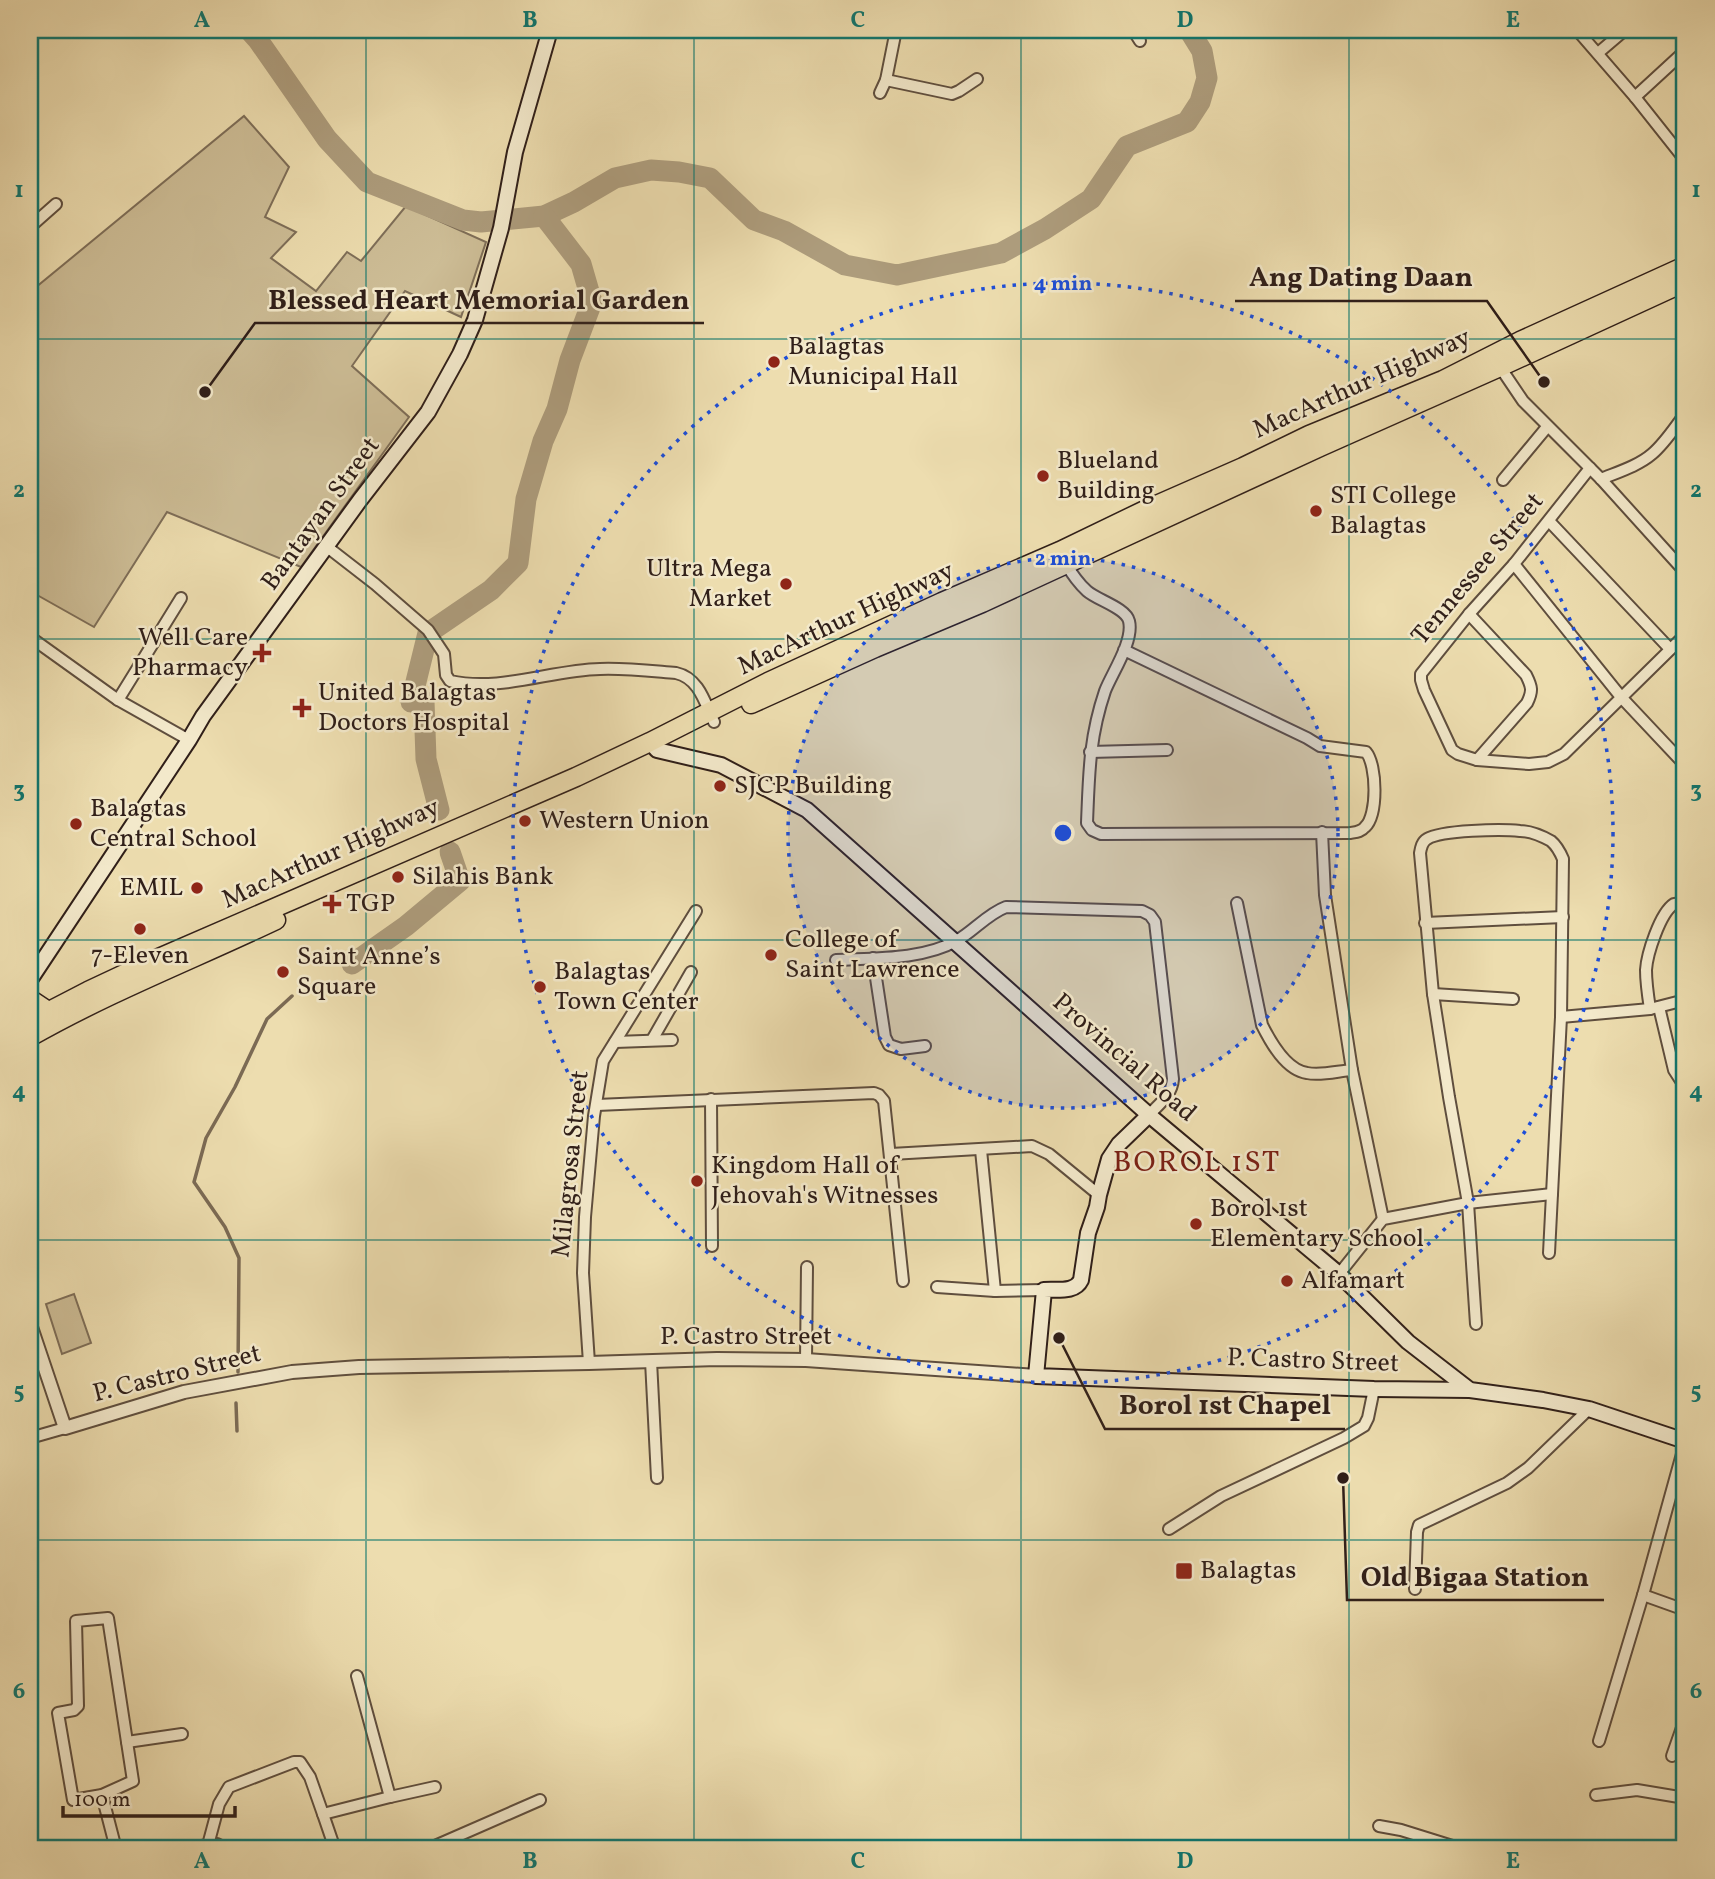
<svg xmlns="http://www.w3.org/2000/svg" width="1715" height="1879" viewBox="0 0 1715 1879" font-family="Vollkorn,serif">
  <rect width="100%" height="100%" fill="#edddaf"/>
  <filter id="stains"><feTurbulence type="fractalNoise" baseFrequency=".00286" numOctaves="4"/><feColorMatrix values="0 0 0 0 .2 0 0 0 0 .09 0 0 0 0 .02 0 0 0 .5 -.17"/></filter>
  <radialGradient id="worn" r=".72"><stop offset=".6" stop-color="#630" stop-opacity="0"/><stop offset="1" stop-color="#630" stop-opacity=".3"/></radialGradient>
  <g fill="#cdbd96" stroke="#7e6e58" stroke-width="2">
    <path d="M244 116 289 167 265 217 296 232 271 258 316 291 347 252 361 261 406 206 486 242 461 317 405 291 352 366 409 417 301 567 167 512 94 627 30 591V295L35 288Z"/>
    <path d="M74 1294 91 1343 62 1354 46 1304Z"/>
  </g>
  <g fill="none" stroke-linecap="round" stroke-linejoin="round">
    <g stroke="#7b6a54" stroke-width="3.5">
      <path d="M238 1372 239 1258 225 1227 194 1182 206 1138 235 1087 267 1019 292 996"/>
      <path d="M236 1403 237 1431"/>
    </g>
    <g stroke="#ad9c7c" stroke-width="21">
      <path d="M249 30 258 40 327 139 367 182 463 220 481 222 544 216 574 202 615 178 651 170 679 172 710 178 754 220 784 231 845 265 897 275 1001 253 1045 229 1091 199 1127 146 1187 122 1200 102 1207 78 1202 51 1189 30"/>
      <path d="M439 810 426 759 424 701 411 702 428 633 491 590 518 563 526 499 543 441 557 409 570 360 592 302 581 264 544 216"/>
      <path d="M352 964 406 926 460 881 450 852"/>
    </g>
    <defs>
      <g id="minor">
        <path d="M872 30 895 32"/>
        <path d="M1133 30 1140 41"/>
        <path d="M1577 30 1635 97 1685 160"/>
        <path d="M1598 53 1625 30"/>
        <path d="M886 80 952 94 959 91 977 79"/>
        <path d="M880 93 886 80 896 30"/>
        <path d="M1635 97 1685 51"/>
        <path d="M30 227 56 204"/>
        <path d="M1498 364 1523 401 1601 479 1685 572"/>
        <path d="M1590 468 1514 564 1469 614 1421 674V680L1424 690 1452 750 1458 754 1477 760 1529 764 1548 762 1564 754 1685 635"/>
        <path d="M1601 479C1618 472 1638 466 1652 454 1665 443 1675 427 1685 414"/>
        <path d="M1503 480 1547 427"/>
        <path d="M1549 521 1670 649"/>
        <path d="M326 546 375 584 428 630 444 654 446 675 450 681C501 692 551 670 600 669 625 668 651 671 676 673 699 678 705 703 714 722"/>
        <path d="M1064 561C1070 571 1078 583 1087 591 1097 600 1126 608 1129 621 1134 641 1112 673 1105 691 1089 738 1089 775 1087 823L1092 830 1101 834 1350 833C1356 832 1361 832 1365 827 1378 815 1377 765 1366 752L1320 746 1307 738 1124 650"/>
        <path d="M1514 564 1621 697 1685 765"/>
        <path d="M1469 614 1526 675C1532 687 1533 691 1527 703L1477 760"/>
        <path d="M30 637 118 700 189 740"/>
        <path d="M118 700 181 598"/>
        <path d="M1090 752 1167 750"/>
        <path d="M1322 832 1325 895 1352 1070 1383 1219"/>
        <path d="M1237 903 1262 1025C1271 1043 1286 1070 1307 1073 1321 1076 1338 1071 1352 1070"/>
        <path d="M1425 923 1563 917"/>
        <path d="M873 958 885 1037 889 1045 901 1049 925 1046"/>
        <path d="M836 960C873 958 922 960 956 941 973 932 987 914 1006 907L1142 911 1150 915 1155 922 1173 1079C1172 1095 1159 1104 1149 1115"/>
        <path d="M1433 994 1513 999"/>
        <path d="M1659 1007 1674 1070 1685 1087"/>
        <path d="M1650 1009C1648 996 1646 983 1646 970 1647 954 1660 913 1674 904 1678 903 1682 903 1685 903"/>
        <path d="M1561 1017 1650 1009 1685 1000"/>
        <path d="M652 1040 691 972"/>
        <path d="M615 1042 672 1040"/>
        <path d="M711 1099 712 1246"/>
        <path d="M597 1105 874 1093 879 1095 884 1101 903 1281"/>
        <path d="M981 1150 995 1291"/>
        <path d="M891 1154 1032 1146 1049 1154 1099 1195"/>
        <path d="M1339 1274 1383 1219 1468 1203 1552 1194"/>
        <path d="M937 1287 995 1291 1044 1290"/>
        <path d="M1476 1324 1468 1203 1449 1097 1433 994 1420 853C1421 847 1422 842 1427 839 1441 830 1502 829 1520 831 1530 831 1542 836 1551 841 1557 846 1560 852 1563 859L1561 1017 1549 1253"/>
        <path d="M806 1360 807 1267"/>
        <path d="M651 1361 657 1478"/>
        <path d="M589 1363 583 1273 585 1217 594 1116 603 1061 696 911"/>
        <path d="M30 1438 65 1428"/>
        <path d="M1169 1529 1221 1496 1344 1438 1364 1426 1368 1418 1374 1389"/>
        <path d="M1415 1589 1417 1532 1419 1525 1507 1483 1528 1468 1589 1409"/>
        <path d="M1643 1595 1685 1610"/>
        <path d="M108 1618 133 1781 102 1795 73 1800 58 1713 74 1710 78 1706 76 1621Z"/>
        <path d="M357 1676 390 1797"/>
        <path d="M1599 1741 1643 1595 1685 1443"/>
        <path d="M127 1742 182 1734"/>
        <path d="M1672 1756 1685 1719"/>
        <path d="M102 1795 116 1849"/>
        <path d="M1596 1795 1637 1790 1685 1798"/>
        <path d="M1379 1826 1401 1830 1462 1849"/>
        <path d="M208 1845 219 1804 229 1787 294 1762H300L310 1777 323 1814"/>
        <path d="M178 1849 217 1844 227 1849"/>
        <path d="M335 1849 323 1814 390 1797 435 1787"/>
        <path d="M428 1849 540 1800"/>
      </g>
      <path id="tertiary" d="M30 1324 65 1428 184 1392 292 1372 359 1367 589 1363 717 1359 806 1360 1036 1376"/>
      <g id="secondary">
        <path d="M650 742 657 750 721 765 807 810 1149 1115 1339 1274 1408 1342 1470 1390 1543 1400 1589 1409 1685 1441"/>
        <path d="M30 980 189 740 203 716 360 500 428 412 460 354 475 320 501 228 515 152 550 30"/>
        <path d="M1149 1115 1119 1144 1109 1159 1099 1195 1097 1207 1088 1233 1081 1280C1075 1293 1057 1289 1044 1290L1036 1376 1374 1389 1470 1390"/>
      </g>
      <g id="trunk">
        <path d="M751 704 875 648 982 603 1320 447 1500 367 1685 282"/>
        <path d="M30 999 48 1011"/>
        <path d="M30 1021 88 991 152 961 576 777 650 742 768 682 942 602 1060 551 1145 510 1243 467 1309 435 1443 380 1520 341 1685 266"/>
        <path d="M30 1037C109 992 194 959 276 920"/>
      </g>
    </defs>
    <use href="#minor" stroke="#5f4e3e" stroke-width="14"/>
    <use href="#tertiary" stroke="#5f4e3e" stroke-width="16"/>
    <use href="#secondary" stroke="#301f19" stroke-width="18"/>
    <use href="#trunk" stroke="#301f19" stroke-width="21"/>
    <use href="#minor" stroke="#f3e9cb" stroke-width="10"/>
    <use href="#tertiary" stroke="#f3e9cb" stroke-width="12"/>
    <use href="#secondary" stroke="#f3e9cb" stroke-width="14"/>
    <use href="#trunk" stroke="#edddaf" stroke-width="18"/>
  </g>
  <path fill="none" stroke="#0f766e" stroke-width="2" stroke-opacity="0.55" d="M366 30V1849M694 30V1849M1021 30V1849M1349 30V1849M30 339H1685M30 639H1685M30 940H1685M30 1240H1685M30 1540H1685"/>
  <circle cx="1063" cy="833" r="275" fill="#1d4ed8" fill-opacity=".12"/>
  <g fill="none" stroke="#1d4ed8" stroke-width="3.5" stroke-dasharray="3.5 7">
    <circle cx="1063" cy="833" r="275"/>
    <circle cx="1063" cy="833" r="550"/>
  </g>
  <g fill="#8f2418" stroke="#f3e9cb" stroke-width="2.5">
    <circle cx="774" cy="362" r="7"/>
    <circle cx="1043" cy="476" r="7"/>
    <circle cx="1316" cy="511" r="7"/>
    <circle cx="786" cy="584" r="7"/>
    <path d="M258.5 642.5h7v7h7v7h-7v7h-7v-7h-7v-7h7z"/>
    <path d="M298.5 697.5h7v7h7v7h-7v7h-7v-7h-7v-7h7z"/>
    <circle cx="720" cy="786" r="7"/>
    <circle cx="525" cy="821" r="7"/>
    <circle cx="76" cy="824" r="7"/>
    <circle cx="398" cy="877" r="7"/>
    <circle cx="197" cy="888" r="7"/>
    <path d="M328.5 893.5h7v7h7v7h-7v7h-7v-7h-7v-7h7z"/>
    <circle cx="140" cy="929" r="7"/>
    <circle cx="771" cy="955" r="7"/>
    <circle cx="283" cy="972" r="7"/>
    <circle cx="540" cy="987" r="7"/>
    <circle cx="697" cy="1181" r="7"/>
    <circle cx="1196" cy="1224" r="7"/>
    <circle cx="1287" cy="1281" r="7"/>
    <rect x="1175" y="1562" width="18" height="18" rx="3.5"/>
  </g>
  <g text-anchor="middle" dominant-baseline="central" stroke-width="5" stroke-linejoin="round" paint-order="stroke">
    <g font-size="26" fill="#301f19" stroke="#f3e9cb" text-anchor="start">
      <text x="788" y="347">Balagtas<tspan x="788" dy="30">Municipal Hall</tspan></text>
      <text x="1057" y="461">Blueland<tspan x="1057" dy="30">Building</tspan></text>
      <text x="1330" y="496">STI College<tspan x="1330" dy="30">Balagtas</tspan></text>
      <text x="772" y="569" text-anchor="end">Ultra Mega<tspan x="772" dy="30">Market</tspan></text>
      <text x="248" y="638" text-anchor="end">Well Care<tspan x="248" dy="30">Pharmacy</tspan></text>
      <text x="318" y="693">United Balagtas<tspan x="318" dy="30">Doctors Hospital</tspan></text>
      <text x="734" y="786">SJCP Building</text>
      <text x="90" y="809">Balagtas<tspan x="90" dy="30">Central School</tspan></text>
      <text x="539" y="821">Western Union</text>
      <text x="412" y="877">Silahis Bank</text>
      <text x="183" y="888" text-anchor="end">EMIL</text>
      <text x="346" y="904">TGP</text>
      <text x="785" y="940">College of<tspan x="785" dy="30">Saint Lawrence</tspan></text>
      <text x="140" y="956" text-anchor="middle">7-Eleven</text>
      <text x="297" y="957">Saint Anne’s<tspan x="297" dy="30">Square</tspan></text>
      <text x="554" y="972">Balagtas<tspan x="554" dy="30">Town Center</tspan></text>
      <text x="711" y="1166">Kingdom Hall of<tspan x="711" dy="30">Jehovah's Witnesses</tspan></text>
      <text x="1210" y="1209">Borol 1st<tspan x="1210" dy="30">Elementary School</tspan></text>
      <text x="1301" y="1281">Alfamart</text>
      <text x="1200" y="1571">Balagtas</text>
    </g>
    <g font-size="26" fill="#301f19" stroke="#f3e9cb">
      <text transform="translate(1362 384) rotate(-24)">MacArthur Highway</text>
      <text transform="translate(321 514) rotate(-54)">Bantayan Street</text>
      <text transform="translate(1478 569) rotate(-50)">Tennessee Street</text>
      <text transform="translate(846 619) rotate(-25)">MacArthur Highway</text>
      <text transform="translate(331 854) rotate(-24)">MacArthur Highway</text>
      <text transform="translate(1124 1058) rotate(41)">Provincial Road</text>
      <text transform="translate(571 1164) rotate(-84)">Milagrosa Street</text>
      <text x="746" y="1337">P. Castro Street</text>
      <text transform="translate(1313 1361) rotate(2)">P. Castro Street</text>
      <text transform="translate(177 1374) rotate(-14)">P. Castro Street</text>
    </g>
    <g font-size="30" letter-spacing="2" fill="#7a1f14" stroke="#f3e9cb">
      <text x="1197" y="1163">BOROL 1ST</text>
    </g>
  </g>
  <circle cx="1063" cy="833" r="10" fill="#1d4ed8" stroke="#f3e9cb" stroke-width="3.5"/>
  <g font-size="21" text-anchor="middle" font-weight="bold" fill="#1d4ed8" stroke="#f3e9cb" stroke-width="5" stroke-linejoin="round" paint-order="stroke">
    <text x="1063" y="290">4 min</text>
    <text x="1063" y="565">2 min</text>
  </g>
  <path fill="none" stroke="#301f19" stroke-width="2.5" d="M1544 382L1487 301H1235M205 392L255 323H704M1059 1338L1105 1429H1345M1343 1478L1347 1600H1604"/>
  <g fill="#301f19" stroke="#f3e9cb" stroke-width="2.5">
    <circle cx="1544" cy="382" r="7"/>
    <circle cx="205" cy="392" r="7"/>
    <circle cx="1059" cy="1338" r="7"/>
    <circle cx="1343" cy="1478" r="7"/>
  </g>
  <g font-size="28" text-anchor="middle" font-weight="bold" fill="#301f19" stroke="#f3e9cb" stroke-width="5" stroke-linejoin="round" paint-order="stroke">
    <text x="1361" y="286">Ang Dating Daan</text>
    <text x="479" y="309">Blessed Heart Memorial Garden</text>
    <text x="1225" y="1414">Borol 1st Chapel</text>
    <text x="1475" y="1586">Old Bigaa Station</text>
  </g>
  <rect width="1715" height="1879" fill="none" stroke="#edddaf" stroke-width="77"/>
  <path d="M63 1806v10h172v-10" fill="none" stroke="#301f19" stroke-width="3.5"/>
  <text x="74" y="1806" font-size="21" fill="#301f19" stroke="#f3e9cb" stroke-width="5" paint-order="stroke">100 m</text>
  <rect x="38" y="38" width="1638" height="1802" fill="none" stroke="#0f766e" stroke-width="2.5"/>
  <g font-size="23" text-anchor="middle" font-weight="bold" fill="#0f766e">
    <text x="202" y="27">A</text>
    <text x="530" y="27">B</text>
    <text x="858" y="27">C</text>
    <text x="1185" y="27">D</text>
    <text x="1513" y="27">E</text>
    <text x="19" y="197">1</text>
    <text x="1696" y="197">1</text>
    <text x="19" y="497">2</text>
    <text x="1696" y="497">2</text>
    <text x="19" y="797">3</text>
    <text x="1696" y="797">3</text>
    <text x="19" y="1098">4</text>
    <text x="1696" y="1098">4</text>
    <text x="19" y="1398">5</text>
    <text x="1696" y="1398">5</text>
    <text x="19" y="1698">6</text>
    <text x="1696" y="1698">6</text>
    <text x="202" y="1868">A</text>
    <text x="530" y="1868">B</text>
    <text x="858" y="1868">C</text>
    <text x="1185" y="1868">D</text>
    <text x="1513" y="1868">E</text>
  </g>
  <rect width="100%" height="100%" filter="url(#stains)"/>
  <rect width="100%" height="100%" fill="url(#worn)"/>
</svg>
